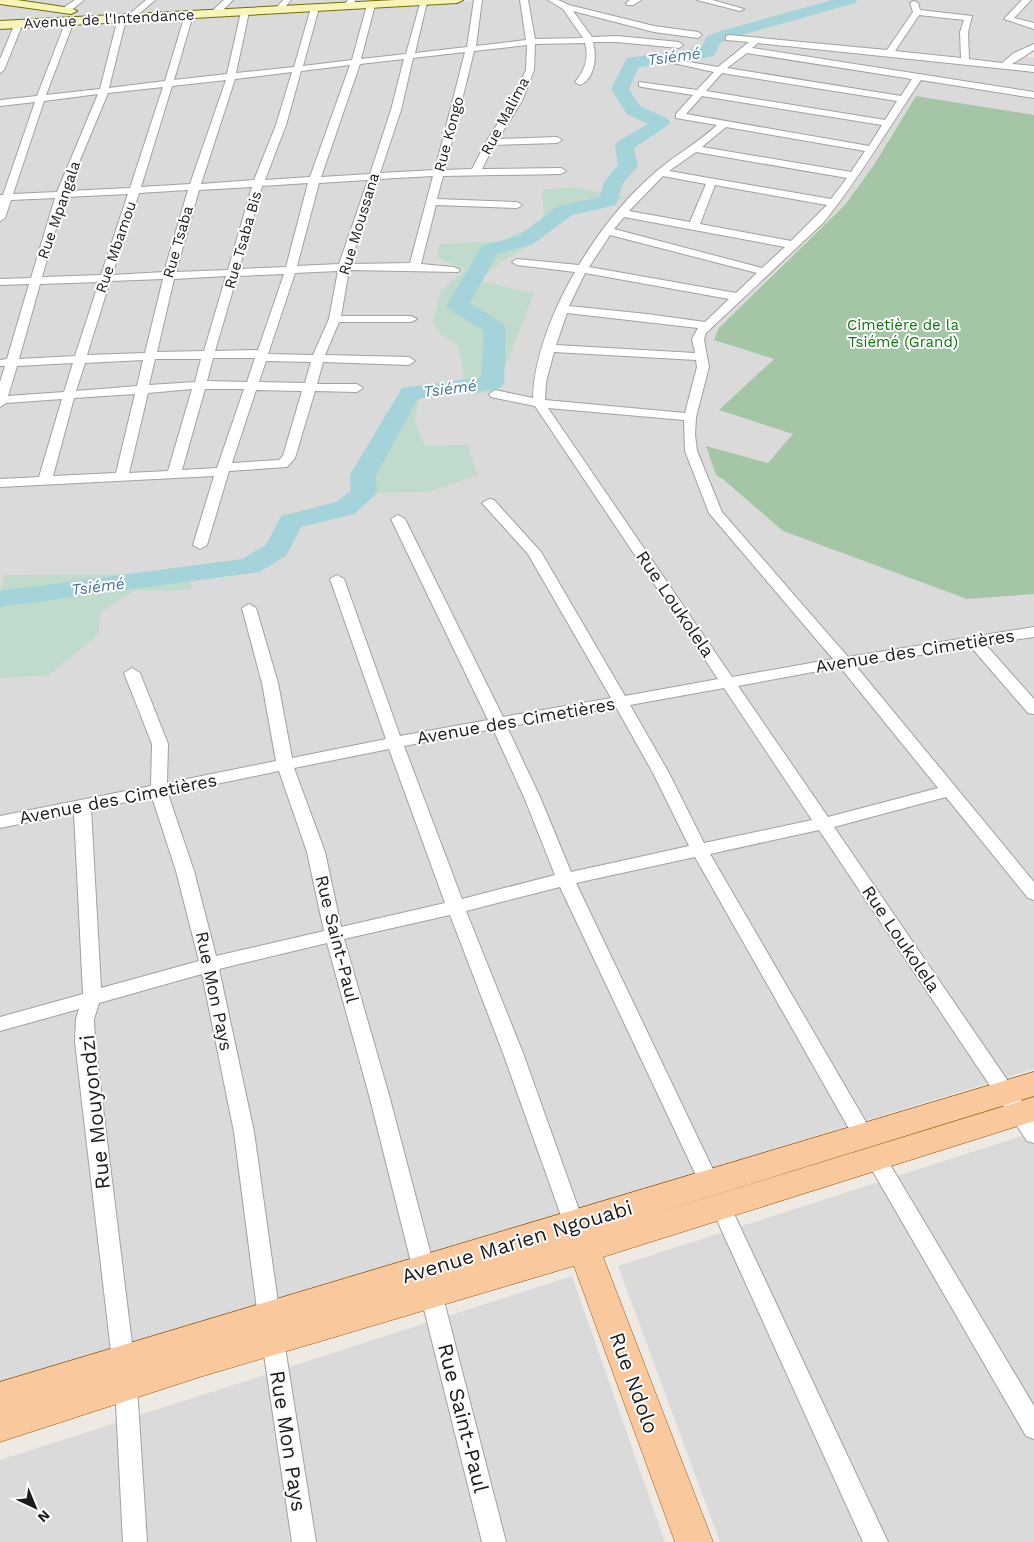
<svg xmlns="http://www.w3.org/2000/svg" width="1034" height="1542" font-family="'Work Sans',sans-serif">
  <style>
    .residential { fill: #dbdada }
    .wetland { fill: #c0dbcc }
    .cemetery { fill: #a4c6a6 }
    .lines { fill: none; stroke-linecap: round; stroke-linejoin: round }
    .river { fill: #a4d3da; fill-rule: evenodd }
    .street-casing { stroke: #a1a1a1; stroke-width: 2 }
    .secondary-casing { stroke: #6e7008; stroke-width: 2 }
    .primary-casing { stroke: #915504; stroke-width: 1 }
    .street { fill: #fff; fill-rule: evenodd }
    .secondary { fill: #f7f4b7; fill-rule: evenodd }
    .primary { fill: #f9c89c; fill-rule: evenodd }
    .labels { text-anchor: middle; stroke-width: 4; stroke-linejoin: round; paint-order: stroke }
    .far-street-label { font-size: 15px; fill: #1d1d1d; stroke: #fff }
    .far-park-label { font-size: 15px; fill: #10770e; stroke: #fff }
    .far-water-label { font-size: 16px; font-style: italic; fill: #46789a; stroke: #fff }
    .street-label { font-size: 18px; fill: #1d1d1d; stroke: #fff }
    .near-street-label { font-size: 21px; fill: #1d1d1d; stroke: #fff }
  </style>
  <rect width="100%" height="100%" fill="#eee9e3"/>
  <path class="residential" d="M0,0h415l-415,21z
    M482,0h552v52l-9,4 9,2v1011l-1034,316v-1358z
    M1034,1132v410h-314l-102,-276z
    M572,1276l93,266h-665v-82z"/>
  <path class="wetland" d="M572,187l55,10 -23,10 -27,4 -41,31 -34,19 -23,19 55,14 -38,96 -20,4 -11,-12 -7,-37 -17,-10 -8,-14 8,-31 25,-20 -28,-12 1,-14 61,-3 41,-18 3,-12 -2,-21z
    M420,397l-6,23 11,26 43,-1 10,30 -50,17 -64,1 33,-92z
    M190,574l2,16 -58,1 -33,21 -3,22 -49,41 -49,3v-89l5,-14z"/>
  <path class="cemetery" d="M916,96l118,19v479l-67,5 -184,-68 -59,-51 -8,-5 -10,-29 62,17 25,-29 -74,-24 55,-51 -60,-19 5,-12 126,-123 29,-40z"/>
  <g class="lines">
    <path class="river" d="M832,0h25l-2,3 -120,34 -15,6 -6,13 -33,7 -42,4 -10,22 11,17 28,13 3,4 -37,25 4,18 -15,17 -7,22 -44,10 -39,29 -36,10 -27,49 33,21 3,5 -2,54 -4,5 -8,2 -74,9 -42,76 1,18 -23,21 -53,13 -15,29 -27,16 -259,35v-16l242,-32 24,-14 15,-29 55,-14 15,-11 -1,-16 52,-87 79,-11 3,-46 -34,-21 -3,-5 35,-59 37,-10 39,-30 42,-9 4,-15 14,-17 -3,-19 2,-4 31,-18 -21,-10 -16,-25 16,-31 74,-10 6,-12 17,-6z"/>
    <defs>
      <path id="street" d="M75,0h9l-15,12h-6v-4z
        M146,0h9l-23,20 -6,-1 -17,69 56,-7 20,-66 4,-2 4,2 -19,65 53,-6 14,-62 4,-2 4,2 -13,61 58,-6 17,-59 4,-2 4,2 -16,58 49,-6 15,-55 4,-2 4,2 -14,54 45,-5 15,-54 6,2 -12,51 52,-6 7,-47h8l-6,46 50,-6 -6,-40h8l7,39 48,-1 -20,-29 -15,-9h10l11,5 85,21 44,6 4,3 -4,3 -44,-6 -81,-21 19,26 25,-1 62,6 4,3 -4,3 -62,-6h-24c4,14 2,37 -13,43l-5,-3c10,-11 14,-25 10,-39l-50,1 -1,26 -12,31 -24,38 59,-2 5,3 -5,3 -63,2 -12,24 79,-1 5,3 -5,3 -118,2 -6,23 80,3 5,3 -5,3 -81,-3 -15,59 33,3 6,3 -2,2 -109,-2 -8,46h70l6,3 -6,3h-72l-14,33 84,2 6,4 -6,4 -86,-3 -6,22h40l6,4 -6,4 -42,-1 -20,67 -8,9 -58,4 -22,74 -7,4 -7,-4 21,-69 -214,11v-8l39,-2 23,-78 -56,4 -6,4v-25l5,-16h-5v-6l7,-1 22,-75 -29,1v-6l31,-1 24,-80 -44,2 -6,18 -5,3v-26h3l32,-93 -35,4v-6l37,-4 29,-75 4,-3 4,3 -28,74 54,-6 18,-71 4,-3 4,2zM527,45l-1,25 -14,31 -26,41 -14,27 -27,1 29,-119zM465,52l-30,118 -55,3 21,-63 12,-52zM404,59l-13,51 -21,64 -49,3 39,-113zM350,65l-40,112 -45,3 21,-55 15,-54zM292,72l-16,53 -22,55 -53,4 34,-105zM226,80l-36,104 -49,3 31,-101zM163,87l-33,101 -63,3 41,-98zM98,94l-41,98 -44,2 31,-93zM433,176l-23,87 -60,1 28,-85zM368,180l-29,84 -42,2 22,-83zM308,183l-22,84 -47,2 23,-83zM252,187l-24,83 -52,2 23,-82zM188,190l-24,82 -52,3 27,-82zM128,194l-27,81 -59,2 23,-80zM338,271l-9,48 -16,36 -45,-1 27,-81zM284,274l-26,76 -43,1 22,-75zM226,276l-22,75 -47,1 17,-73zM163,279l-18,74 -58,2 23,-74zM99,282l-24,74 -56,3 21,-75zM213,358h42l-8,24 -40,-1zM155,359h46l-6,23 -46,3zM143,360l-6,26 -61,5 9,-28zM266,361l45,1 -6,21 -46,-1zM73,363l-9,29 -56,4 9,-30zM192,389l-24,82 -39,2 19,-80zM205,389h39l-27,79 -35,2zM256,390l46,1 -19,65 -4,4 -47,3zM135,394l-19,79 -63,3 21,-78z
        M224,0h9l-15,15h-6v-4z
        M283,0h8l-10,12h-6l-1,-2z
        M348,0h8l-6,8h-6l-1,-2z
        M630,0h11l-8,5h-6l-1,-2z
        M697,0h15l32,9 -4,2z
        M1022,0h9l-17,18 20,5v6l-30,-10z
        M914,1l4,2 2,7 52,6 -4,16 1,27 33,4 12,-10 20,-9v6l-22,14 22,2v6l-276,-29 -6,5 282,44v6l-113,-18c-33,49 -62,98 -97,142l-118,111 -2,6 5,28 -13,50 -1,18 2,16 25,61 126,145 186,-30v10l-49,7 49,55v15l-6,-1 -57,-66 -116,18 179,217v18l-6,-2 -82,-101 -112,30 200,292v24l-7,-2 -208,-311 -109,24 160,275 3,6 -3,6 -7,2 -7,-2 -161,-284 -119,26 143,299 -3,6 -7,3 -7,-3 -142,-301 -94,24 57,142 61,171 -3,6 -7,3 -7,-3 -3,-6 -61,-171 -53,-138 -106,24 45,156 46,175 -3,7 -8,2 -8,-2 -3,-7 -44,-175 -42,-152 -108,26 35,163 26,185 -3,7 -8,3 -8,-3 -3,-7 -24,-185 -32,-158 -103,29 -5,16 1,23 39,318 -3,7 -8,3 -8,-3 -3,-7 -37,-318 1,-23 3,-10 -79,22v-14l83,-23 -9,-181 -74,15v-12l151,-30 1,-42 -28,-71 8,-5 8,5 28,71 -1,39 109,-22 -14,-78 -20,-75 7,-4 7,4 22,75 14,75 94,-19 -56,-160 7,-4 7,4 56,157 88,-16 -97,-201 7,-4 7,4 98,198 108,-19 -83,-144 -46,-51 7,-4 5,1 47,52 84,144 93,-17 -183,-273 -44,-9 -2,-3 6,-4 38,8c1,-42 21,-90 42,-126l-58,-7 -5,-3 5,-3 62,6c21,-35 48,-69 79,-95 19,-16 41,-28 59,-45l-41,-7v-4l17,-19 -51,-8 -3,-1v-4l58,8 17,-18 -41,-9 4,-3 41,7 31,-25 -23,-2v-4l3,-1 158,15 26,-38 -3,-9zM919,15l45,5 -4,12 1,26 -66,-7zM747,53l165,26 -11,17 -174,-28zM722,73l175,28 -12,19 -179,-29zM702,96l180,29 -13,21 -183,-32zM726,127l139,24 -14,21 -149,-25zM696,152l151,26 -16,21 -162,-28zM663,176l43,8 -16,38 -61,-11zM715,185l112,20 -36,36 -91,-17zM624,217l161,30 -23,21 -148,-39zM610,235l147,38 -21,20 -147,-26zM585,273l144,26 -24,23 -58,-8 -78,-8zM567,313l131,15 -6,11 3,14 -139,-8zM554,352l142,8 1,7 -12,46 -140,-13 1,-18zM548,408l136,12 1,31 24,62 124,146 -101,18zM840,667l98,121 -110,29 -90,-131zM724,688l88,132 -108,23 -35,-70 -39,-68zM616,707l37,66 36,73 -118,26 -31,-75 -33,-70zM493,729l31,68 31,78 -93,24 -58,-153zM389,749l56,154 -104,24 -16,-75 -31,-84zM279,771l28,81 17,79 -108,25 -22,-85 -26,-77zM152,797l24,74 23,90 -98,27 -10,-179z
        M16,21l7,2 -19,47 -4,3v-14z
        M875,1149l7,2 152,255v33l-8,-3 -158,-273 -3,-6 3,-6z
        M721,1198l7,3 160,341h-25l-152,-335 3,-6z
        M431,1283l8,3 3,7 64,249h-24l-62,-249 3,-7z
        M273,1331l8,3 3,7 32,201h-24l-30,-201 3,-7z
        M126,1375l8,4 3,7 10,156h-24l-8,-156 3,-7z"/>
      <path id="secondary" d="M0,0h17l54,8 6,3 -6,3 -71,-10z
        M395,0h68l-6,3 -457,26v-8z"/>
      <path id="primary" d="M1034,1072v24l-397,123 397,-122v24l-431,136 110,285h-38l-101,-276 -374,111 -200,65v-60z"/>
    </defs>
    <use href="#street" class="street-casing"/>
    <use href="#secondary" class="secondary-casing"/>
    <use href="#primary" class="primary-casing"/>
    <use href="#street" class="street"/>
    <use href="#secondary" class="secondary"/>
    <use href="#primary" class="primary"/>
  </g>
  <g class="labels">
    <g class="far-street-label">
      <text transform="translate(109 19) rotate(-3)" y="5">Avenue de l'Intendance</text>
      <text transform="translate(505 116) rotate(-62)" y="5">Rue Malima</text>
      <text transform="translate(449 134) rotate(-75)" y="5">Rue Kongo</text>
      <text transform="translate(59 210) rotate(-71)" y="5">Rue Mpangala</text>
      <text transform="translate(359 224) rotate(-73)" y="5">Rue Moussana</text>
      <text transform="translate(243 240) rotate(-74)" y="5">Rue Tsaba Bis</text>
      <text transform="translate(178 242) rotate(-74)" y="5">Rue Tsaba</text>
      <text transform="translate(116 247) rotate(-71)" y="5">Rue Mbamou</text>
    </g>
    <g class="far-park-label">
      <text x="903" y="330">Cimetière de la<tspan x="903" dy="17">Tsiémé (Grand)</tspan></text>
    </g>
    <g class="far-water-label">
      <text transform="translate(674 56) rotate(-8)" y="6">Tsiémé</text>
      <text transform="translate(450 388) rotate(-7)" y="6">Tsiémé</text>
      <text transform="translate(98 586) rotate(-7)" y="6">Tsiémé</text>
    </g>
    <g class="street-label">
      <text transform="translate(675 604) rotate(56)" y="6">Rue Loukolela</text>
      <text transform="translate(915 651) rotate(-9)" y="6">Avenue des Cimetières</text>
      <text transform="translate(516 721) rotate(-10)" y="6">Avenue des Cimetières</text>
      <text transform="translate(118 799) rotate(-11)" y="6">Avenue des Cimetières</text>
      <text transform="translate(337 939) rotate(76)" y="6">Rue Saint-Paul</text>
      <text transform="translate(901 939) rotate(56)" y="6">Rue Loukolela</text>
      <text transform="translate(214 991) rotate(78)" y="6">Rue Mon Pays</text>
    </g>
    <g class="near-street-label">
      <text transform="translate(95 1112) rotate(-96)" y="7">Rue Mouyondzi</text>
      <text transform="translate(517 1242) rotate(-17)" y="7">Avenue Marien Ngouabi</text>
      <text transform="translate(634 1383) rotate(70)" y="7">Rue Ndolo</text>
      <text transform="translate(463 1418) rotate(76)" y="7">Rue Saint-Paul</text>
      <text transform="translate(288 1441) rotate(81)" y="7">Rue Mon Pays</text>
    </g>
  </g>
  <g transform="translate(35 1507) rotate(136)" stroke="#ffffff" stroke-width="4" paint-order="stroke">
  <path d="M0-4L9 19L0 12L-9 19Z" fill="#1d1d1d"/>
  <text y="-8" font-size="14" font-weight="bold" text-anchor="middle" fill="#1d1d1d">N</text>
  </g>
</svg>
